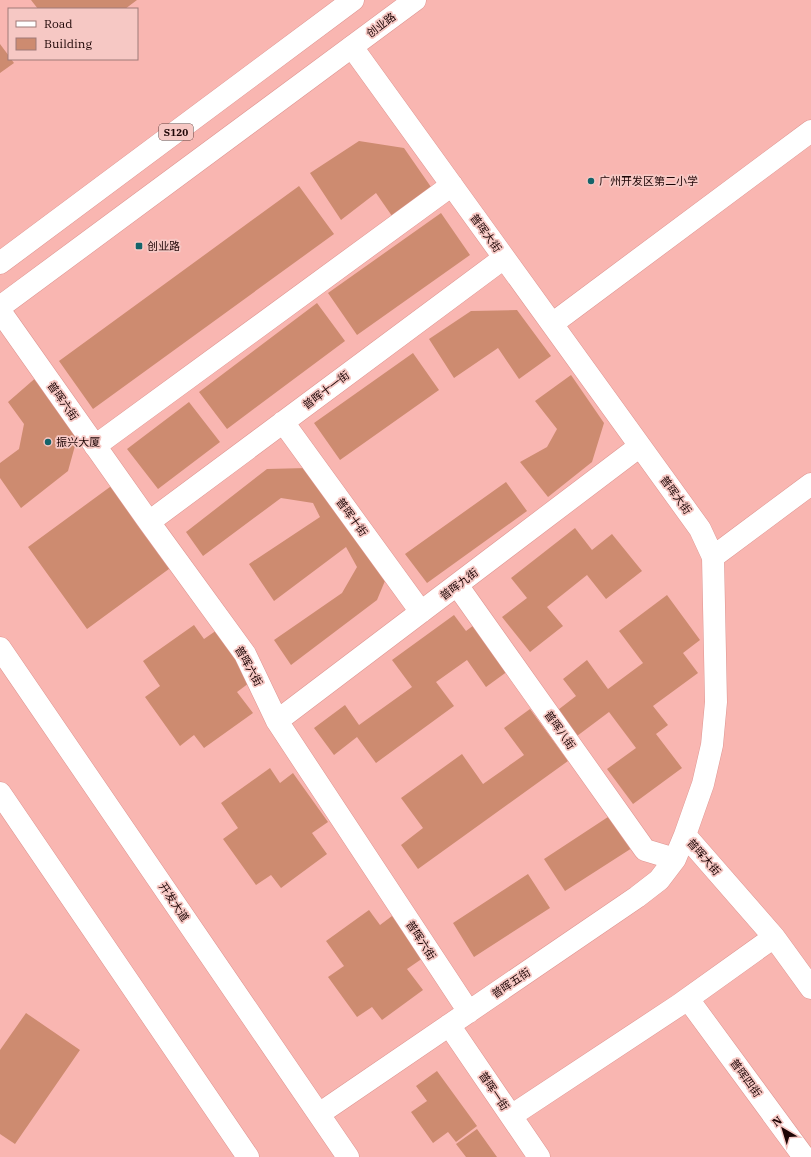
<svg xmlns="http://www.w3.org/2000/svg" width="811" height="1157" font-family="'IBM Plex Serif','Noto Sans SC',serif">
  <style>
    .built { fill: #f9b6b1; fill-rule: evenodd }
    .building { fill: #cd8b70 }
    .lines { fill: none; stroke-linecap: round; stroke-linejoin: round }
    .minor-casing { stroke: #de9591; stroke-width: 23 }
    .major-casing { stroke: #de9591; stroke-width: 23 }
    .minor { stroke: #fff; stroke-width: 22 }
    .major { stroke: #fff; stroke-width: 22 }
    .poi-dot { fill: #15646a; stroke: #f6c8c4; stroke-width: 1.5 }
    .labels { text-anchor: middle; stroke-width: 3.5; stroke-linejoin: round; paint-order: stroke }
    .shield { fill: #f6c8c4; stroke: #5e403e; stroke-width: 1 }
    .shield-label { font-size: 10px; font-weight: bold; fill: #1d0505 }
    .street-label { font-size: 11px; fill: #1d0505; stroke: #f6c8c4 }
    .poi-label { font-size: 11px; fill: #1d0505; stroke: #f6c8c4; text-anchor: start }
  </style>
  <rect width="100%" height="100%" fill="#f6c8c4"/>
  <path class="built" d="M0,0h811v1157h-811zM9,9h128v50h-128z"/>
  <path class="building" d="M31,0h106l-12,9h-87z
    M0,44l9,12v3h2l3,4 -14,10z
    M359,141l45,7 27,39 -39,29 -16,-23 -35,27 -31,-47z
    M299,186l35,48 -241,175 -34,-48z
    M441,213l29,42 -113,80 -29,-42z
    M317,303l28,38 -118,88 -28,-37z
    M517,310l34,46 -32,23 -21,-31 -44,30 -25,-39 42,-28z
    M413,353l26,37 -99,70 -26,-37z
    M39,375l39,60 -10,36 -47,37 -21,-30v-15l19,-14 5,-25 -16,-22z
    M571,375l33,48 -12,39 -44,35 -28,-35 27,-15 10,-18 -22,-28z
    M189,402l31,40 -62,47 -31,-40z
    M307,468l80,108 -10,24 -86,65 -17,-25 68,-47 15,-26 -11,-20 -72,54 -25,-37 71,-47 -7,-14 -32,-5 -78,58 -17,-24 81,-63z
    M506,482l21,29 -100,72 -22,-29z
    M114,484l59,82 -86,63 -59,-82z
    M575,528l17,22 20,-16 30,37 -36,28 -19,-24 -40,32 16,19 -33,26 -28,-35 25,-19 -16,-20z
    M667,595l33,45 -17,13 15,20 -45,33 15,19 -12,9 26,34 -49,36 -26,-35 29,-21 -27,-36 -36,27 -19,-26 22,-17 -13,-17 24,-19 21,29 35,-26 -24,-32z
    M454,615l12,16 12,-9 34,46 -26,19 -19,-27 -31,22 18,24 -78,57 -19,-26 -23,18 -20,-27 31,-23 14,20 53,-38 -20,-27z
    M194,625l10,14 13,-9 36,50 -16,12 16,21 -49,35 -10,-13 -14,11 -35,-49 15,-11 -17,-25z
    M530,709l38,52 -150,108 -17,-24 22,-17 -22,-30 61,-44 21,30 41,-29 -20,-27z
    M270,768l10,15 13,-10 35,49 -16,11 15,21 -46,34 -10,-13 -15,10 -33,-46 15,-11 -17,-25z
    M611,815l21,33 -67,43 -21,-32z
    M528,874l22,34 -76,49 -21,-34z
    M369,910l11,15 12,-9 31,42 -16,11 16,21 -41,30 -10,-13 -15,10 -29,-40 16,-11 -18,-25z
    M26,1013l54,37 -65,94 -15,-10v-84z
    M437,1071l40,55 -21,16 -8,-10 -15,11 -22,-31 16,-11 -11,-15z
    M477,1129l20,28h-31l-10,-13z"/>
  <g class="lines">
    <defs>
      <path id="minor" d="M352,47l348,482 13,28 3,145 -4,43 -9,39 -18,51 89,102 37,51
        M0,311l149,211 96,132 32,67 192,291
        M552,324l259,-193
        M283,422l138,190
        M95,446l357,-261
        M149,522l355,-264
        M713,557l98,-73
        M457,585l188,265 30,9
        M0,648l348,509
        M277,721l363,-275
        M0,793l248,364
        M688,999l116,158
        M449,1025l90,132
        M319,1114l318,-217 22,-17 16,-21 10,-24
        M511,1116l168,-111 95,-68"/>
      <path id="major" d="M0,263l353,-263
        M0,307l415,-307"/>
    </defs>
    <use href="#minor" class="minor-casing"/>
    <use href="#major" class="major-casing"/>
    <use href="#minor" class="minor"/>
    <use href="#major" class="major"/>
  </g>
  <g class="poi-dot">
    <circle cx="591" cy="181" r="4"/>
    <rect x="135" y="242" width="8" height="8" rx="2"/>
    <circle cx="48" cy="442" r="4"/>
  </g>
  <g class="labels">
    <rect class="shield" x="159" y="124" width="34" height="16" rx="3"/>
    <g class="shield-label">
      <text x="176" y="136">S120</text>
    </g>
    <g class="street-label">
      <text transform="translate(381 25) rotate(-37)" y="4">创业路</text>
      <text transform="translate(486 233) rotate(54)" y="4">普晖大街</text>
      <text transform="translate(326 390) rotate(-37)" y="4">普晖十一街</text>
      <text transform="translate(63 401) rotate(55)" y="4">普晖六街</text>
      <text transform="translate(676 495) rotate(54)" y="4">普晖大街</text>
      <text transform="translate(352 517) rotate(54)" y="4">普晖十街</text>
      <text transform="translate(459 584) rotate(-37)" y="4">普晖九街</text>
      <text transform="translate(249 666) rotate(61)" y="4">普晖六街</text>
      <text transform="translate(560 730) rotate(55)" y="4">普晖八街</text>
      <text transform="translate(704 857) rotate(49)" y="4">普晖大街</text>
      <text transform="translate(174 902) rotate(56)" y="4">开发大道</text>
      <text transform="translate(421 940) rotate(57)" y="4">普晖六街</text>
      <text transform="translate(511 983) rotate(-34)" y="4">普晖五街</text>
      <text transform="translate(746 1078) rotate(54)" y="4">普晖四街</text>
      <text transform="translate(494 1091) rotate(56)" y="4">普晖一街</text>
    </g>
    <g class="poi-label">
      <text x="599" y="185">广州开发区第二小学</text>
      <text x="147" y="250">创业路</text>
      <text x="56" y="446">振兴大厦</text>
    </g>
  </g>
  <rect x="8" y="8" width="130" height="52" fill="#f6c8c4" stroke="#9f7a78"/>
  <rect x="16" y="21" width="20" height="6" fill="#ffffff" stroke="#9f7a78"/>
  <text x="44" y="28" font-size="12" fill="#1d0505">Road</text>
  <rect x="16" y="38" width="20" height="12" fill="#cd8b70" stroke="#9f7a78"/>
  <text x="44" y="48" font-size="12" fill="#1d0505">Building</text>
  <g transform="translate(783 1129) rotate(322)" stroke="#f6c8c4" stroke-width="3" paint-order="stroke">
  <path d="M0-3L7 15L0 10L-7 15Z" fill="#1d0505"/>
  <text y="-6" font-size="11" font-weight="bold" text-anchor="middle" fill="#1d0505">N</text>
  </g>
</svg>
